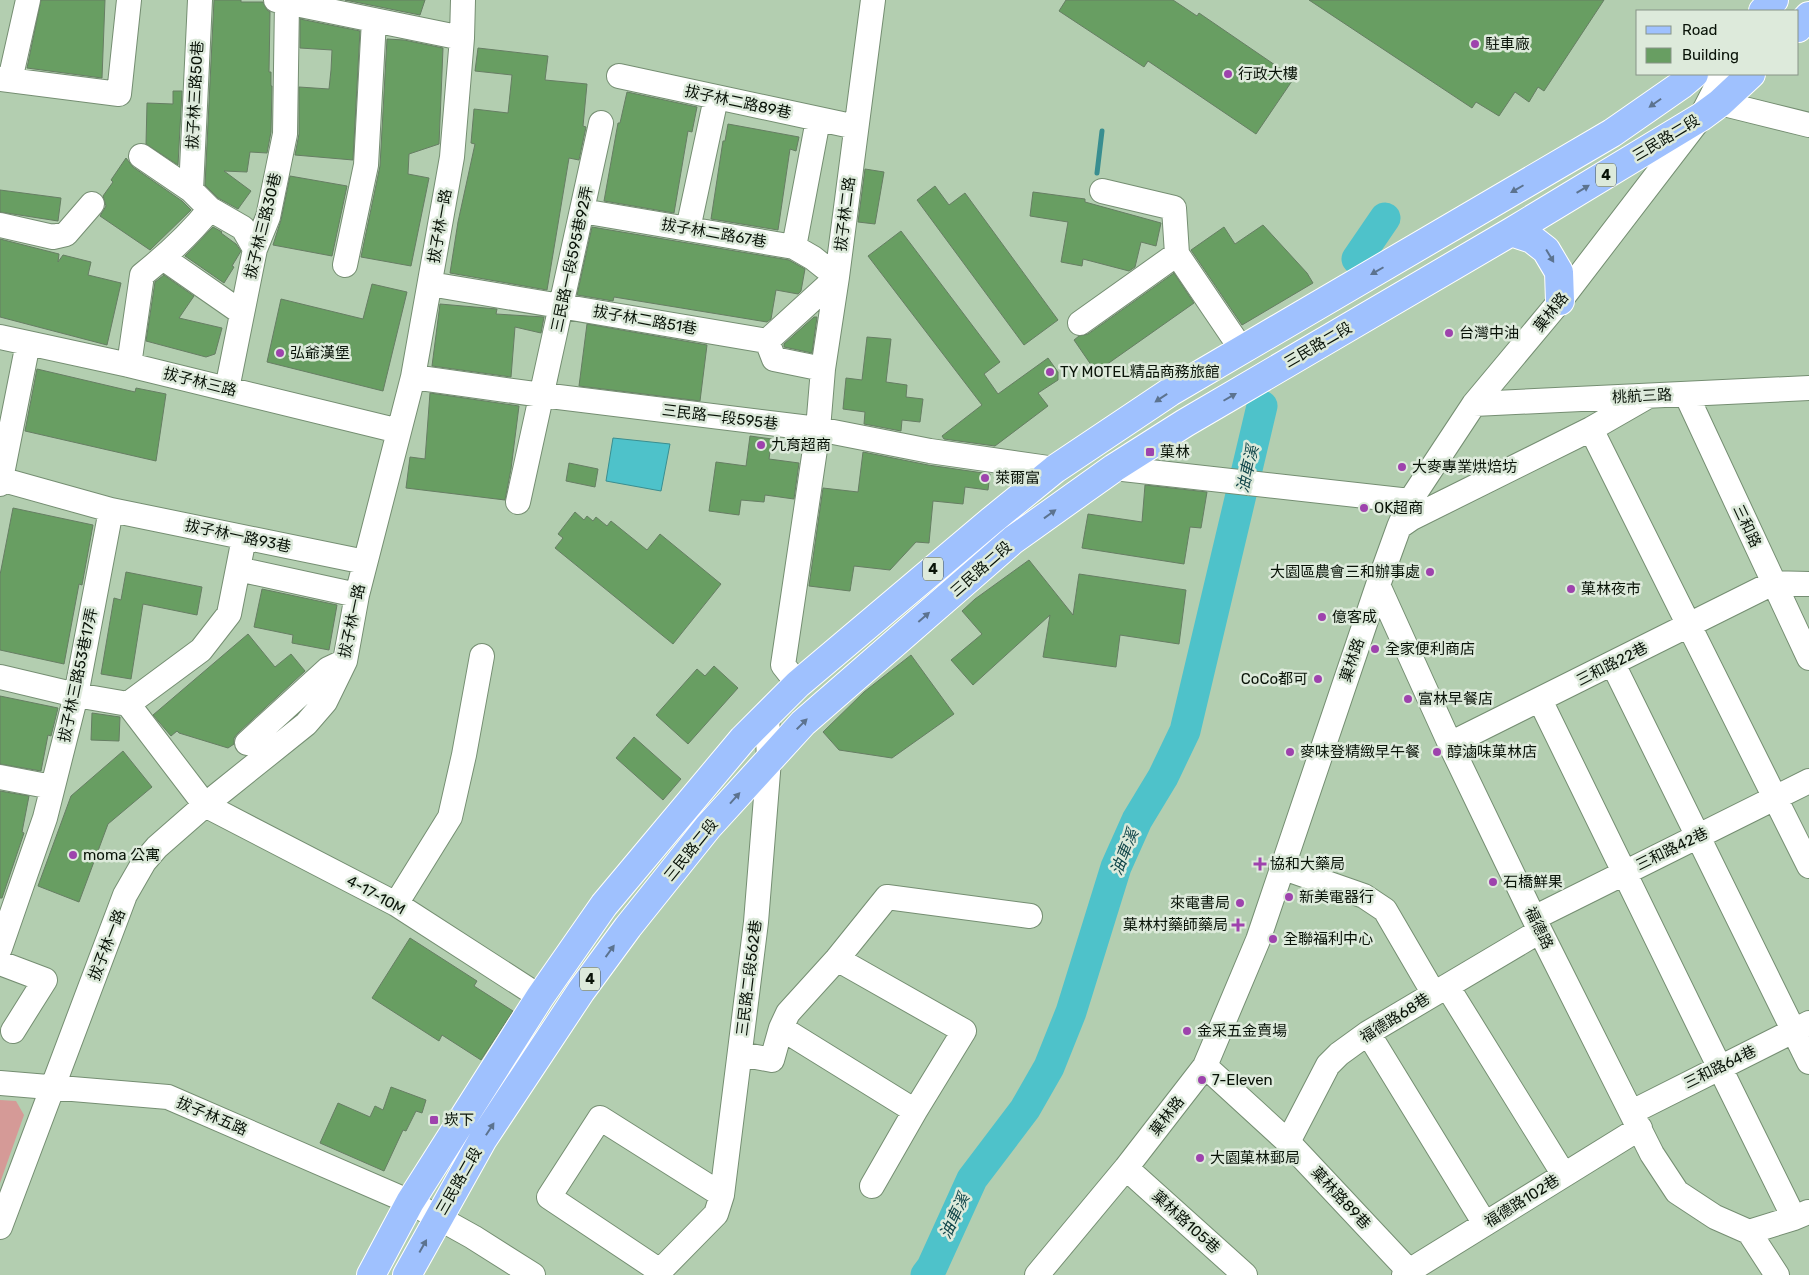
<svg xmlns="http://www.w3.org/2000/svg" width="1809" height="1275" font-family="Rubik,'Noto Sans TC',sans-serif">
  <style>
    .green { fill: #d59a97 }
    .water { fill: #4ec2ca; stroke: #398e90 }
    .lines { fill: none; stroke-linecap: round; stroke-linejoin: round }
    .stream { stroke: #398e90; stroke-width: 5 }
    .river { stroke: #4ec2ca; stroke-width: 31 }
    .building { fill: #689e62; stroke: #667e63 }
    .minor-casing { stroke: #758e72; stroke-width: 26 }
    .major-casing { stroke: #fff; stroke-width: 30 }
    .minor { stroke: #fff; stroke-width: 24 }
    .major { stroke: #9fc1fe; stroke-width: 28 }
    .oneway { fill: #5c738f }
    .poi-dot { fill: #9e43ad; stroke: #ddeadb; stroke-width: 2 }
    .labels { text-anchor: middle; stroke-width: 5; stroke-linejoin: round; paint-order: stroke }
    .shield { fill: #ddeadb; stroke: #495447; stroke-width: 1 }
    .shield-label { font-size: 14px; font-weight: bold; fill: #091308 }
    .poi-label { font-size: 15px; fill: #091308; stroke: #ddeadb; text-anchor: start }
    .street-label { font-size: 15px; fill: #091308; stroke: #ddeadb }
    .water-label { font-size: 16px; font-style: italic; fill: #13474b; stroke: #ddeadb }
  </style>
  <rect width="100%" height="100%" fill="#b3ceb0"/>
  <path class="green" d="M0,1100l16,1 8,14 -24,68z"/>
  <path class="water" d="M613,438l57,6 -9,47 -55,-10z"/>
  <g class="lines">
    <path class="stream" d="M1097,173l5,-42"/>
    <path class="river" d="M1357,259l28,-41
      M926,1275l6,-8 40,-88 53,-70 24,-42 22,-55 45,-145 21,-47 26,-43 22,-46 77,-325"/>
  </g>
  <path class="building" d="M41,0h64l-3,78 -75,-10z
    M214,0h27v2h22l4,8 3,2 -1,60h2v14h1l-1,46 -4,21 -17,-1 -3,20 -23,-1 27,20 -13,18 -20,-11 -13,-13z
    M345,0h80l-5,15z
    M1066,0h107l24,16 2,-3 95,65 -38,56 -108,-73 -4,6 -85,-56z
    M1309,0h295l-60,91 -6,-4 -9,15 -14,-10 -16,24 -23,-14 -4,6z
    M300,19l60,12 -7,129 -58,-5 4,-21v-47l30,2 2,-19 1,-20 -32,-2z
    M387,39l17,1 39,8 -4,96 -30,10 -1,20 21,4 -18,88 -50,-9 19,-91z
    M478,48l70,8 -3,24 42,4 -4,42 3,1 -7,33 -10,-2 -22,132 -97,-17 8,-51 17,-78 -4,-1 3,-34 34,4 4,-38 -37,-4z
    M173,91h9l-4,74 -32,-21 1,-41 26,1z
    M627,92l70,15 -5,25 -4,-1 -14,82 -70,-12 14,-78h2z
    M728,124l71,13 -3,14 -6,-2 -12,81 -67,-11 12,-78h2z
    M126,158l7,9 49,34 9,9 -41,40 -50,-34 6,-10 -3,-10 10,-14 -2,-2z
    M865,169l19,3 -9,52 -17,-2z
    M290,176l57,10 -15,70 -59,-11 8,-25z
    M935,186l14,19 16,-12 93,127 -34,25 -107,-145z
    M0,190l61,8 -3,23 -58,-9z
    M1033,192l52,7v3l76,21 -5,23 -15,-4 -6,25 -6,4 -46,-12 -1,7 -21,-4 7,-40 -38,-6z
    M1263,225l44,48 6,10 -71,42 -51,-75 33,-23 11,17z
    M213,227l9,5 -1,1 15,11 5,7 -9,15 2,1 -10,16 -39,-27z
    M592,227l197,33 16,9 -4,22 -3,3 -22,-4 -5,29 -4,3 -153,-25 -1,4 -36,-6z
    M901,231l99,131 -16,12 14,20 50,-36 10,14v8l-20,13 10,13 -53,40 -51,-7 -2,-3 40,-31 -114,-149z
    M0,239l59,15 -1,8 5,-7 28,7 -3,13 33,8 -14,62 -107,-28z
    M1174,273l20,30 -98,69 -22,-32 5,-4 9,-2z
    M164,275l30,21 -15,22 43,10 -7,26 -9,3 -60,-16 9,-59z
    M372,284l35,8 -24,99 -116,-29 14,-63 82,20z
    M440,304l57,5 -1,5 48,3 -3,16 -26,-6 -4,50 -79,-11z
    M814,317h3l-5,36 -28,-6v-3z
    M587,324l120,21 -7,56 -121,-15z
    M867,337l24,2 -5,43 21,3 -1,12 17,2 -3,23 -18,-2 -1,11 -37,-7 1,-12 -22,-3 3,-31 16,2z
    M37,369l98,23 1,-4 30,6 -10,67 -131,-30z
    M430,393l89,13 -8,63 -6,31 -99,-12 4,-31 15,2z
    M750,436l22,3 -3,20 30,4 -5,36 -29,-4 -1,7 -23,-2 -2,15 -30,-4 7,-49 30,4z
    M863,452l65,13 62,9 -2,16 -23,-3 -2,17 -30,-3 -4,42 -13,-1 -26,28 -36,-4 -4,25 -41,-5 14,-98 35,4z
    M569,463l29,6 -3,18 -29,-6z
    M1145,485l62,7 -6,36 -11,-1 -6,37 -102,-16 6,-34 54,8z
    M13,508l80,17 -11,60 -3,-1 -15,80 -64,-14v-75z
    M575,512l9,8 3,-4 6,5 3,-4 11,9 4,-5 36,29 13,-16 61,50 -48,60 -118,-96 8,-10 -5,-4z
    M1029,560l44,55 6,-41 107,16 -7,54 -59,-9 -4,32 -73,-10 7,-42 -77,70 -22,-25 31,-26 -20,-23 13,-12z
    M126,572l76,15 -5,28 -54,-11 -12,75 -30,-5 13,-76 7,2z
    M262,589l75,16 -8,45 -37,-7 1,-8 -39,-8z
    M248,634l27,33 16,-13 14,17 -67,62 -4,5v6l-6,4 -49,-15 -2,-2 -6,5 -18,-21z
    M911,655l43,59 -62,44 -53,-8 -16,-18 41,-40z
    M714,666l24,22 -50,56 -32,-29 41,-46 8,7z
    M0,696l58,12 -7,28 -3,-1 -7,36 -41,-7z
    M92,713l28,4 -1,24 -28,-1z
    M634,737l47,42 -18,21 -47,-42z
    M123,751l29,36 -44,37 -29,78 -41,-16 33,-90z
    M0,791l29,5 -7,36 2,1 -22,65h-2z
    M410,938l67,43 -3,5 39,25 -32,49 -39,-25 -3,6 -67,-43z
    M391,1087l35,13 -4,13 -6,-2 -10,20 -3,-1 -19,41 -64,-28 18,-40 32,14 5,-11 8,4z"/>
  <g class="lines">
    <defs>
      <path id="minor" d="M276,0l186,38
        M619,76l237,51
        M0,79l119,15 10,-94
        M10,80l18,-80
        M1720,103l89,22
        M141,156l50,34 19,19 33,19 12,21
        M191,190l9,-190
        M1102,191l72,17 3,46
        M0,225l53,12 13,-3 26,-30
        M688,229l28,-131
        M794,247l24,-127
        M1177,254l65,96
        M163,258l79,55
        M345,265l21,-100 8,-145
        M430,284l337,57 70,-64 -24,-19 -19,-11 -212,-36
        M1080,323l97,-69
        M0,337l129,28 270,66
        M767,341l7,18 49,10
        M129,365l13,-90c25,-20 48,-41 68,-66
        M413,377l129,18 276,34 112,22 125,18
        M227,389l28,-140 13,-32 17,-83 2,-132
        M1686,394l123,264
        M1474,404l335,-16
        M1591,429l218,437
        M1114,468l296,33
        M0,479l111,31 -35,185 -31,123 -45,130
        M0,484l28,-141
        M518,502l83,-379
        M111,510l254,52
        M1399,527l13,-9 179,-89 54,-31
        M238,569l119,26
        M1378,585l72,159 90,187 112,223 25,38 38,25 34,15
        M1613,664l196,398
        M0,677l76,18 52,9 77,101 191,99 144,93
        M798,684l-15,-19 35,-236 5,-60 14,-92 36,-277
        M1540,700c85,172 168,346 254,518
        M128,704l73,-54 28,-36 15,-76
        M247,743l81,-74 17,-8
        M1450,744l323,-161 36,1
        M0,777l52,10
        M1281,867l83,29 21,14 49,84
        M396,904l54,-87 14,-62 18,-99
        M1534,918l275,-137
        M0,963l45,17 -32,51
        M1447,986l117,189
        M781,1028l134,83 49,-80 -127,-72
        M1368,1033l117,191
        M740,1054l32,6 9,-32 7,-15 49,-54 50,-62 143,19
        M1205,1066l83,76 121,129
        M0,1083l168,14 242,105 63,35 60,38
        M1632,1112l177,-89
        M1288,1142l40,-77 11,-11 29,-21 172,-102
        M1126,1168l119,107
        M872,1186l43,-75
        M0,1227l125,-332 19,-33 13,-15 48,-42 101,-81 19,-22 20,-41 12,-66 56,-218 39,-220 10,-119 1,-38
        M1749,1232l45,-14 14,-6
        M1749,1232l28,43
        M660,1271l-111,-74 51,-79 122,77
        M656,1275l60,-61 6,-19 34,-273 13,-162 -2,-46
        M1037,1275l89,-107 79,-102 53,-126 120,-355 21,-58 11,-26 64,-97 86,-103 141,-184 22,-43
        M1404,1275l5,-4 231,-143"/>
      <path id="major" d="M1763,11l11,-11
        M1798,28l11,-12
        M1511,232l21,7 14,11 13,22 1,29
        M371,1275l39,-73 130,-205 64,-92 139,-166 55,-55 193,-163 64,-52 115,-77 442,-259 69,-48 13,-11
        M407,1275l76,-136 98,-148 47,-64 80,-100 95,-104 210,-183 101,-72 71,-45 326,-191 190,-115 19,-14 31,-29"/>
    </defs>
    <use href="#minor" class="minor-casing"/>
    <use href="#major" class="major-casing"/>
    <use href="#minor" class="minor"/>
    <use href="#major" class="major"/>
  </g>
  <defs><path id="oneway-solid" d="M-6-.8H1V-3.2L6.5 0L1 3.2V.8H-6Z" transform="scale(1.25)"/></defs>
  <g class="oneway">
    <use href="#oneway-solid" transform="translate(1655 103) rotate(145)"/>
    <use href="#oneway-solid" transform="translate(1517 189) rotate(150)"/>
    <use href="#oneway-solid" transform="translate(1583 189) rotate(-31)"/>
    <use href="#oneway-solid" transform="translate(1550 256) rotate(59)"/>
    <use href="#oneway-solid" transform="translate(1377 271) rotate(150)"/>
    <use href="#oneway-solid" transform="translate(1230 397) rotate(-30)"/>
    <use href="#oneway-solid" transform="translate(1161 398) rotate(146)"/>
    <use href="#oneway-solid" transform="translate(1050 514) rotate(-36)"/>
    <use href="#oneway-solid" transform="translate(924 617) rotate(-41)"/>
    <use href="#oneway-solid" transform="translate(802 724) rotate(-45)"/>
    <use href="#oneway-solid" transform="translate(735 798) rotate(-48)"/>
    <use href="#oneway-solid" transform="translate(610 951) rotate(-54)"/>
    <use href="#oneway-solid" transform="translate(490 1129) rotate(-57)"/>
    <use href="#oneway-solid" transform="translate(423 1246) rotate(-61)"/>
  </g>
  <g class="poi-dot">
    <circle cx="1475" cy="44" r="5"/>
    <circle cx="1228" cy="74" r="5"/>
    <circle cx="1449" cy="333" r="5"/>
    <circle cx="280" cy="353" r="5"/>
    <circle cx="1050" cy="372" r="5"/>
    <circle cx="761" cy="445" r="5"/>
    <rect x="1145" y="447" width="10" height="10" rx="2.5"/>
    <circle cx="1402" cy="467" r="5"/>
    <circle cx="985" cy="478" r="5"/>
    <circle cx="1364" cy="508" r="5"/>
    <circle cx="1430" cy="572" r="5"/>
    <circle cx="1571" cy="589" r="5"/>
    <circle cx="1322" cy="617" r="5"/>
    <circle cx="1375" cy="649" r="5"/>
    <circle cx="1318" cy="679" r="5"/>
    <circle cx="1408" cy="699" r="5"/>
    <circle cx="1290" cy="752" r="5"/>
    <circle cx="1437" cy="752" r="5"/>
    <circle cx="73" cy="855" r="5"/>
    <path d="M1257.5 856.5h5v5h5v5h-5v5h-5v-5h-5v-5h5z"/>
    <circle cx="1493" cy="882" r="5"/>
    <circle cx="1289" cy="897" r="5"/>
    <circle cx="1240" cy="903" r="5"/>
    <path d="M1235.5 917.5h5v5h5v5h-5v5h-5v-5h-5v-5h5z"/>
    <circle cx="1273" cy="939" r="5"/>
    <circle cx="1187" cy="1031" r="5"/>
    <circle cx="1202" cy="1080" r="5"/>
    <rect x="429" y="1115" width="10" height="10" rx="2.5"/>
    <circle cx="1200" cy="1158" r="5"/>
  </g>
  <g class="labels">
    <g class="shield">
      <rect x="1596" y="163.5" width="20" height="23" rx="4"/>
      <rect x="923" y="557.5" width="20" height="23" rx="4"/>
      <rect x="580" y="967.5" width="20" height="23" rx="4"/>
    </g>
    <g class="shield-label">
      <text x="1606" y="180">4</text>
      <text x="933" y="574">4</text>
      <text x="590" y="984">4</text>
    </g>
    <g class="poi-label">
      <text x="1485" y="49">駐車廠</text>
      <text x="1238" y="79">行政大樓</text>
      <text x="1459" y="338">台灣中油</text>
      <text x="290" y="358">弘爺漢堡</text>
      <text x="1060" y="377">TY MOTEL精品商務旅館</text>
      <text x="771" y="450">九育超商</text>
      <text x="1160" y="457">菓林</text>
      <text x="1412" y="472">大麥專業烘焙坊</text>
      <text x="995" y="483">萊爾富</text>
      <text x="1374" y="513">OK超商</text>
      <text x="1420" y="577" text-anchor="end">大園區農會三和辦事處</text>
      <text x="1581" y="594">菓林夜市</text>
      <text x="1332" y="622">億客成</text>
      <text x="1385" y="654">全家便利商店</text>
      <text x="1308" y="684" text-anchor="end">CoCo都可</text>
      <text x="1418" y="704">富林早餐店</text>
      <text x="1300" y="757">麥味登精緻早午餐</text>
      <text x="1447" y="757">醇滷味菓林店</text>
      <text x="83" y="860">moma 公寓</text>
      <text x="1270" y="869">協和大藥局</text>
      <text x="1503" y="887">石橋鮮果</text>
      <text x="1299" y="902">新美電器行</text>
      <text x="1230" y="908" text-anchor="end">來電書局</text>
      <text x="1228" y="930" text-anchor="end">菓林村藥師藥局</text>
      <text x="1283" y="944">全聯福利中心</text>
      <text x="1197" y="1036">金采五金賣場</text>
      <text x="1212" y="1085">7-Eleven</text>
      <text x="444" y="1125">崁下</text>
      <text x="1210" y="1163">大園菓林郵局</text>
    </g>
    <g class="street-label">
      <text transform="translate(195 95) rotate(-87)" y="5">拔子林三路50巷</text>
      <text transform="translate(738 102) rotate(12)" y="5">拔子林二路89巷</text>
      <text transform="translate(1666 138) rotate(-31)" y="5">三民路二段</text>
      <text transform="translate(845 214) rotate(-83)" y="5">拔子林二路</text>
      <text transform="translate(263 226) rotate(-76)" y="5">拔子林三路30巷</text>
      <text transform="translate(440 226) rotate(-80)" y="5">拔子林一路</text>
      <text transform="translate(714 233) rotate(10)" y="5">拔子林二路67巷</text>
      <text transform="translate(572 259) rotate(-78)" y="5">三民路一段595巷92弄</text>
      <text transform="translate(1551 312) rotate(-51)" y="5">菓林路</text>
      <text transform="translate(645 320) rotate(10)" y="5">拔子林二路51巷</text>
      <text transform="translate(1318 345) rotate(-30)" y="5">三民路二段</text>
      <text transform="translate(200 382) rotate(14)" y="5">拔子林三路</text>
      <text transform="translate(1642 396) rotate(-3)" y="5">桃航三路</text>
      <text transform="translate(720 417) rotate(7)" y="5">三民路一段595巷</text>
      <text transform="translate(1747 526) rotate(65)" y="5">三和路</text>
      <text transform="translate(238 536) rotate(12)" y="5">拔子林一路93巷</text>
      <text transform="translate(981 569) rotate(-41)" y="5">三民路二段</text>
      <text transform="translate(352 621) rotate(-78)" y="5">拔子林一路</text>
      <text transform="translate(1352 660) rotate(-71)" y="5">菓林路</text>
      <text transform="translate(1612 664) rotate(-27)" y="5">三和路22巷</text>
      <text transform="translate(78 675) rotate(-78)" y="5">拔子林三路53巷17弄</text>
      <text transform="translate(1672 849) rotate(-26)" y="5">三和路42巷</text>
      <text transform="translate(691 850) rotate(-51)" y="5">三民路二段</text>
      <text transform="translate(376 895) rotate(29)" y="5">4-17-10M</text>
      <text transform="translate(1539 928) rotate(64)" y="5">福德路</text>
      <text transform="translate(107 945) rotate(-69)" y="5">拔子林一路</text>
      <text transform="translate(749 978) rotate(-83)" y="5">三民路二段562巷</text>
      <text transform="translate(1395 1018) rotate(-32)" y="5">福德路68巷</text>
      <text transform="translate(1720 1067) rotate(-26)" y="5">三和路64巷</text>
      <text transform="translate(212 1116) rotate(23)" y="5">拔子林五路</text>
      <text transform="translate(1167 1116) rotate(-52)" y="5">菓林路</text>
      <text transform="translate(459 1181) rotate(-60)" y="5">三民路二段</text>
      <text transform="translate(1341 1198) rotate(47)" y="5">菓林路89巷</text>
      <text transform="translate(1522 1201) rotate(-32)" y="5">福德路102巷</text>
      <text transform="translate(1186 1222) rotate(42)" y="5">菓林路105巷</text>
    </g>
    <g class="water-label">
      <text transform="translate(1247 469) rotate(-77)" y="6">油車溪</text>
      <text transform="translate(1124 852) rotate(-68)" y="6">油車溪</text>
      <text transform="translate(954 1216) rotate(-65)" y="6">油車溪</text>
    </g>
  </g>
  <rect x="1636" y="10" width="162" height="65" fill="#ddeadb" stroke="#889487"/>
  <rect x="1646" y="26" width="25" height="8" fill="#9fc1fe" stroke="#889487"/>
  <text x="1682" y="35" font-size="15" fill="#091308">Road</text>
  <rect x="1646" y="48" width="25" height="15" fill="#689e62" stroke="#889487"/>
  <text x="1682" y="60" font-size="15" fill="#091308">Building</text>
</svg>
